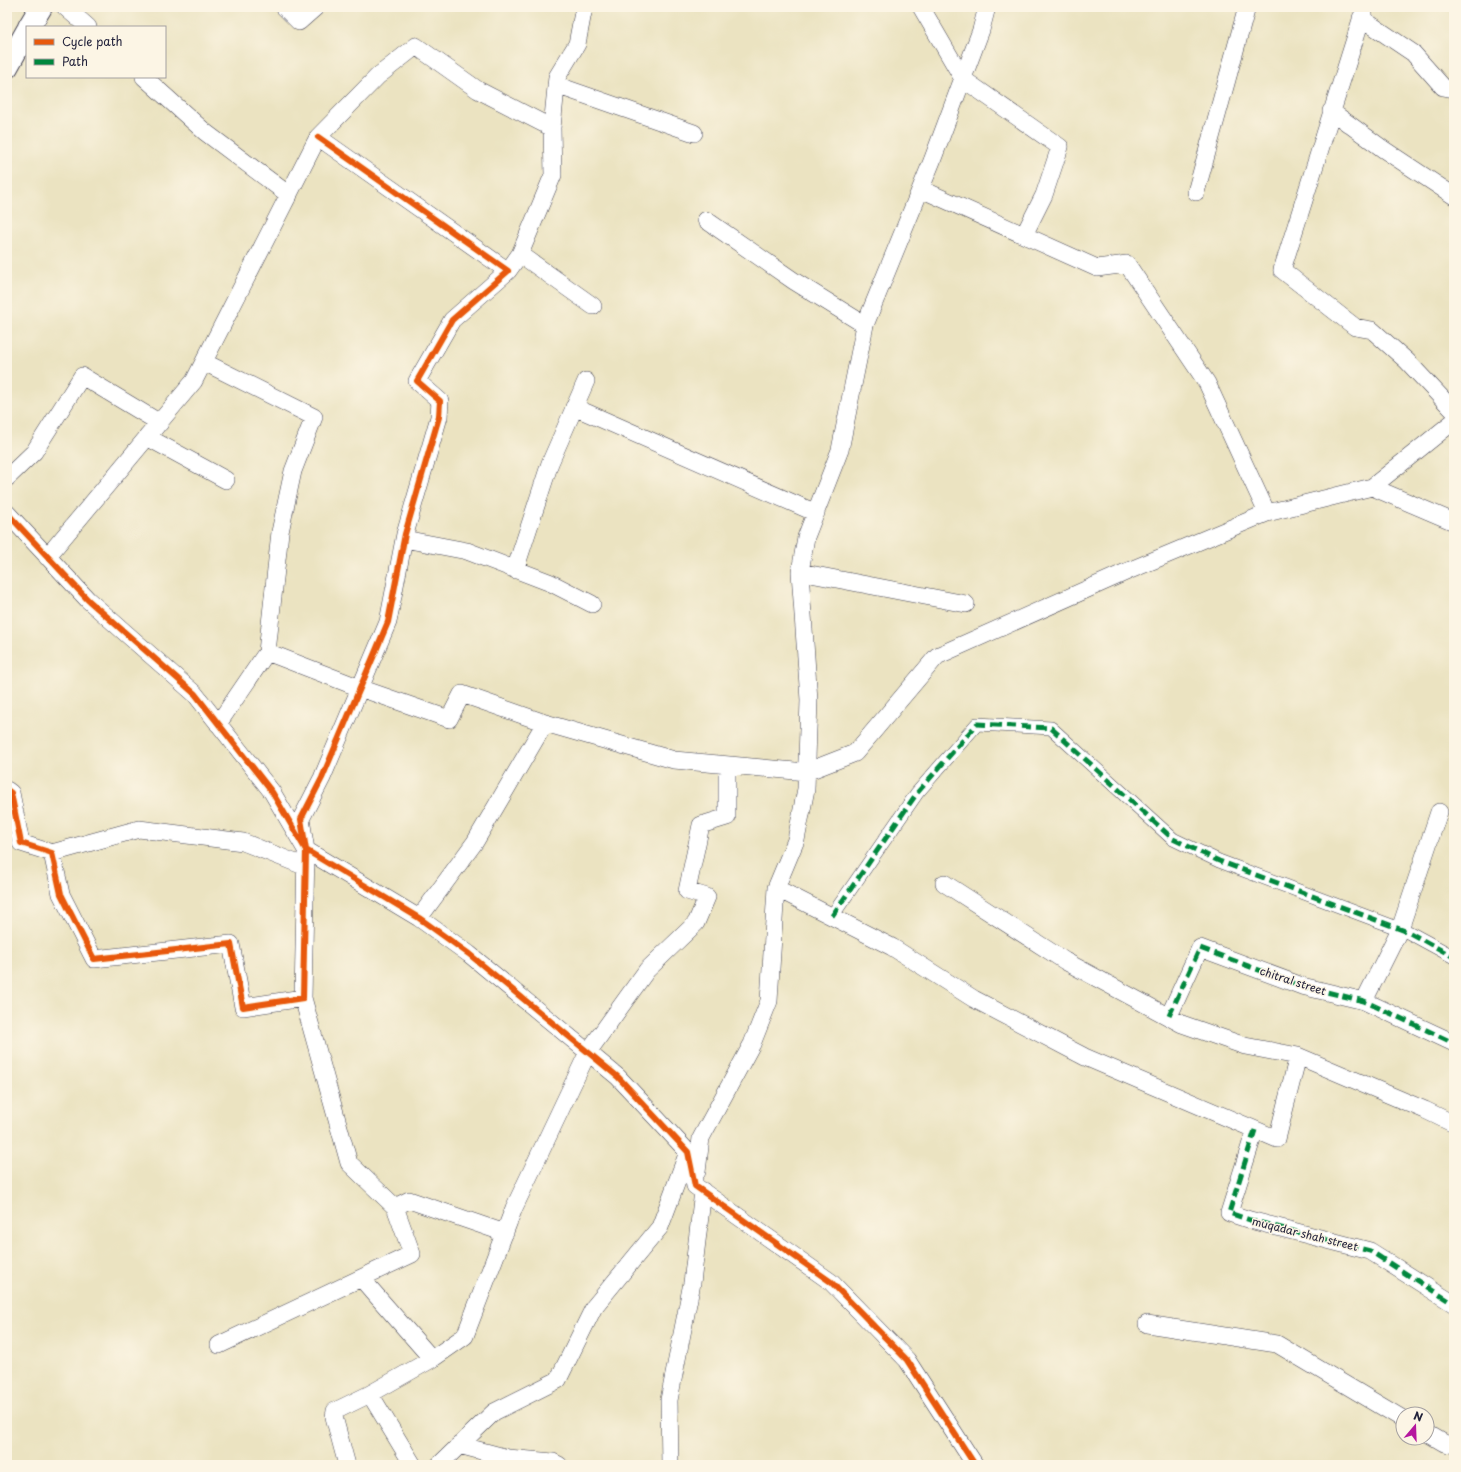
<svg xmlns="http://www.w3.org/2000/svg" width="1461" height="1472" font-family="'Playpen Sans',sans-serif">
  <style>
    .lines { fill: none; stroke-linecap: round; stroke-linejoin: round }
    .pedestrian-casing { stroke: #403f4f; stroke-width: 14 }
    .minor-casing { stroke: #403f4f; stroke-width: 18 }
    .tertiary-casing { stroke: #403f4f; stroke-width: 24 }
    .pedestrian { stroke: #fff; stroke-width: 13 }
    .minor { stroke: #fff; stroke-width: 17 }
    .tertiary { stroke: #fff; stroke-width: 22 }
    .quiet { stroke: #00873e; stroke-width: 5; stroke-dasharray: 10 5; stroke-linecap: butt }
    .cycleway-casing { stroke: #fcf5e5; stroke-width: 8 }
    .cycleway { stroke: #e8590c; stroke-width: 6 }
    .labels { text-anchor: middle; stroke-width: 3; stroke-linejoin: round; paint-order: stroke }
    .street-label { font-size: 11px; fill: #22223b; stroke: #fcf5e5 }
  </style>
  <rect width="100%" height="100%" fill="#fcf5e5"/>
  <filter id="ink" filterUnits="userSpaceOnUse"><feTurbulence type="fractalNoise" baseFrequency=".025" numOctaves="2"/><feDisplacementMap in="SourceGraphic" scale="8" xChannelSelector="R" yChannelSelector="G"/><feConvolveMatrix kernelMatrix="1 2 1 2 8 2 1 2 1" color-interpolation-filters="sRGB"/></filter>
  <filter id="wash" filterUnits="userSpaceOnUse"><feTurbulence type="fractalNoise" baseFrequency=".012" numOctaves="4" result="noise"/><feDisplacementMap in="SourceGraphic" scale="16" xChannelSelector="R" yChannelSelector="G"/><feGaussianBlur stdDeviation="0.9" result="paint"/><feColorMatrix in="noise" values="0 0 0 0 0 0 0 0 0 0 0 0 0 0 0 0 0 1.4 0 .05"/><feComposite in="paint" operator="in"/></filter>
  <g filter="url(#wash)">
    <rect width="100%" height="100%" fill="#ebe3c1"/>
  </g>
  <g filter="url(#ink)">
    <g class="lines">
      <defs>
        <path id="pedestrian" d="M832,916l85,-123 60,-69 74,4 122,111 46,22 189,71 46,25"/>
        <path id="minor" d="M65,7l23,20
          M284,7l15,15 17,-15
          M921,7l42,72 97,68 -16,48 -20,40
          M1365,7l-83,263 73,57 17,3 35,31 47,50
          M1361,18l52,35 30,34 11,2
          M144,77l61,55 84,63
          M556,85l138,48
          M1331,111l52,38 71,47
          M921,189l176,79 30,-4 80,119 60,130 105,-26
          M1196,192l51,-185
          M706,220l88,61 71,44
          M520,254l73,52
          M508,271l12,-17 33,-79 -1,-47 5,-51 20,-33 7,-37
          M204,362l110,55 -21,54 -13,61 -13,120 -49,72
          M574,407l242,106
          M1454,421l-82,66 82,35
          M147,437l79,43
          M7,478l27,-26 48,-76 78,47
          M7,513l81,87 107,94 77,98 34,58 113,68 50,36 149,123 70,75 7,34 136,96 76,78 68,105
          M404,539l63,12 84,32 41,21
          M47,557l147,-176 124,-244 60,-61 38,-30 62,44 74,38
          M515,570l35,-107 36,-82
          M800,572l166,32
          M267,652l93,36 89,31 13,-25 83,29 129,37 132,12 49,-19 82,-97 191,-85 139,-58
          M7,790l4,3 10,50 31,10 9,41 33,65 137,-15 12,63 60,-9 3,-148 -5,-31 21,-41 66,-156 17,-88 34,-117 1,-16 -23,-20 35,-61 56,-49 -190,-134
          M52,853l87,-24 104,13 63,25
          M944,883l121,78 117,63 63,22 53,10
          M776,888l116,59 82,52 111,58 192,82 21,-83 127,54 29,14
          M419,918l56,-76 70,-119
          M1364,1001l36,-72 39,-117
          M1169,1016l31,-68 102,38 62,15 90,42
          M1255,1130l-26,83 21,7 120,31 84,53
          M697,1172l4,-34 51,-94 17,-43 7,-113 20,-48 10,-51 3,-89 -9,-128 6,-35 34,-87 25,-125 67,-164 49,-131 6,-23
          M395,1207l14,-7 96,33
          M361,1278l71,81
          M1147,1324l130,20 126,75
          M219,1345l193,-91 -17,-47 -46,-44 -46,-165
          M1427,1433l17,10 10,2
          M459,1445l49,13 45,4 6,3
          M347,1465l-13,-48 1,-6 35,-17
          M413,1465l-43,-71 62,-35 33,-23 49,-128 74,-156 59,-82 49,-47 11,-26 -20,-6 14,-66 26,-8v-52
          M439,1465l55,-53 64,-32 36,-73 66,-80 28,-75
          M670,1465l-1,-65 23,-117 11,-92"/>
        <path id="tertiary" d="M29,27l12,-20
          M7,67l20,-36"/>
      </defs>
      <use href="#pedestrian" class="pedestrian-casing"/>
      <use href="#minor" class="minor-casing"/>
      <use href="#tertiary" class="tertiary-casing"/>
      <use href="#pedestrian" class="pedestrian"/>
      <use href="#minor" class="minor"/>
      <use href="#tertiary" class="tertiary"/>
      <path class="quiet" d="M832,916l85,-123 60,-69 74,4 122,111 46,22 189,71 46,25
        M1169,1016l31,-68 102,38 62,15 90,42
        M1255,1130l-26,83 21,7 120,31 84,53"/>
      <defs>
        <path id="cycleway" d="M7,513l81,87 107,94 77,98 34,58 113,68 50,36 149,123 70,75 7,34 136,96 76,78 68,105
          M7,790l4,3 10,50 31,10 9,41 33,65 137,-15 12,63 60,-9 3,-148 -5,-31 21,-41 66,-156 17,-88 34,-117 1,-16 -23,-20 35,-61 56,-49 -190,-134"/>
      </defs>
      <use href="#cycleway" class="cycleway-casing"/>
      <use href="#cycleway" class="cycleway"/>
    </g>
  </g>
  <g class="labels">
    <g class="street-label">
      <text transform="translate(1293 981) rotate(18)" y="4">chitral street</text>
      <text transform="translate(1305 1234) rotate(14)" y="4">muqadar shah street</text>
    </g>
  </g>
  <rect width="1461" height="1472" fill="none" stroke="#fcf5e5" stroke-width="24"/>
  <rect x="26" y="26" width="140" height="52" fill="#fcf5e5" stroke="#a5a1a1"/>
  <rect x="34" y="39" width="20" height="6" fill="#e8590c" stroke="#a5a1a1"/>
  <text x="62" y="46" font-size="12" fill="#22223b">Cycle path</text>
  <rect x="34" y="59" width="20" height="6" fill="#00873e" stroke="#a5a1a1"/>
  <text x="62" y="66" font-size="12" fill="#22223b">Path</text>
  <g transform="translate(1415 1426) rotate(19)"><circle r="19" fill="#fcf5e5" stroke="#a5a1a1"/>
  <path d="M0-3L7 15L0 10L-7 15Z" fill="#b5179e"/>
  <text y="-6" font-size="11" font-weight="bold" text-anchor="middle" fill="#22223b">N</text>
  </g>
</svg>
